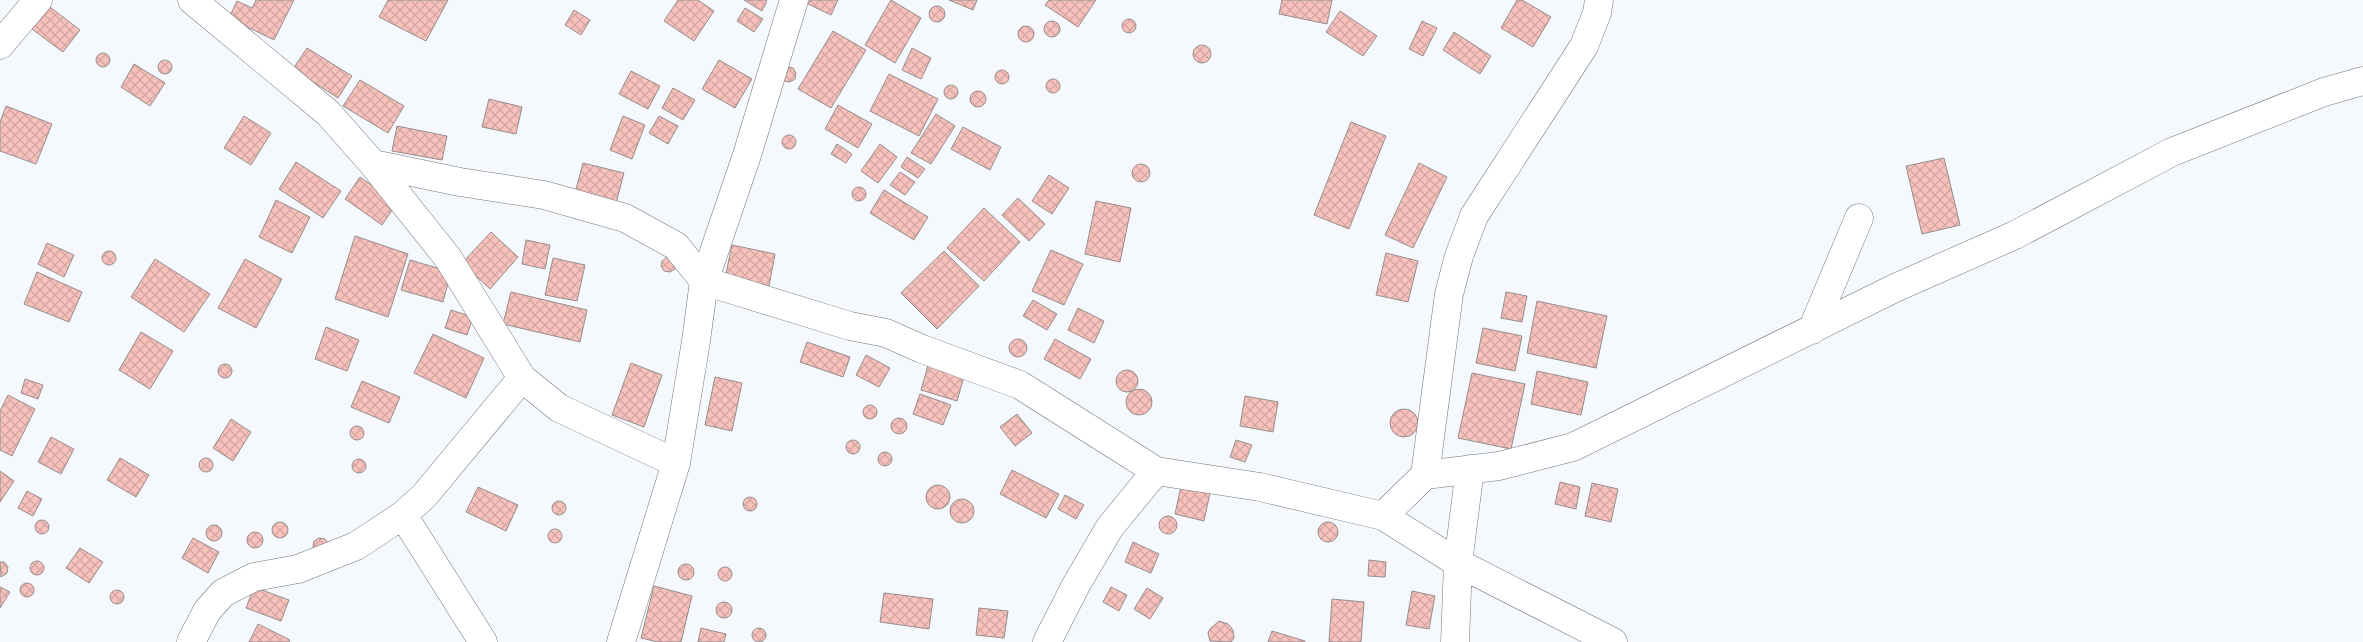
<svg xmlns="http://www.w3.org/2000/svg" width="2363" height="642" font-family="Jost,sans-serif">
  <style>
    .building { fill: url(#building-cross-hatch); stroke: #958e8e }
    .lines { fill: none; stroke-linecap: round; stroke-linejoin: round }
    .minor-casing { stroke: #73757a; stroke-width: 29 }
    .minor { stroke: #fff; stroke-width: 28 }
  </style>
  <defs>
    <pattern id="building-cross-hatch" width="8" height="8" patternUnits="userSpaceOnUse" patternTransform="scale(1.25)"><rect width="8" height="8" fill="#f8c1bb"/><path d="M0 0l8 8M0 8l8-8" fill="none" stroke="#d4a6a1"/></pattern>
  </defs>
  <rect width="100%" height="100%" fill="#f5f9fe"/>
  <path class="building" d="M256,0h38l-20,40 -45,-22 8,-17 15,7z
    M388,0h60l-22,41 -47,-24z
    M678,0h20l16,11 -20,30 -30,-20z
    M744,0h22l1,1 -5,10z
    M810,0h28l-7,15 -23,-11z
    M891,0l30,18 -26,45 -30,-18z
    M949,0h28l-4,10z
    M1049,0h47l-18,27 -33,-22z
    M1282,0h50l-5,24 -48,-10z
    M1517,0h5l29,17 -18,30 -32,-19z
    M929 14a8 8 0 1 1 16 0a8 8 0 1 1-16 0Z
    M50,7l30,23 -17,22 -31,-23z
    M745,8l18,11 -9,13 -17,-11z
    M574,10l16,10 -9,15 -16,-10z
    M1340,11l37,25 -14,20 -37,-24z
    M1122 26a7 7 0 1 1 14 0a7 7 0 1 1-14 0Z
    M1422,21l15,7 -14,28 -14,-7z
    M1044 29a8 8 0 1 1 16 0a8 8 0 1 1-16 0Z
    M1018 34a8 8 0 1 1 16 0a8 8 0 1 1-16 0Z
    M833,31l33,19 -35,58 -33,-19z
    M1454,32l37,24 -11,18 -37,-24z
    M1193 54a9 9 0 1 1 18 0a9 9 0 1 1-18 0Z
    M307,48l45,28 -14,22 -45,-29z
    M912,48l19,10 -10,21 -19,-9z
    M96 60a7 7 0 1 1 14 0a7 7 0 1 1-14 0Z
    M158 67a7 7 0 1 1 14 0a7 7 0 1 1-14 0Z
    M719,60l33,19 -17,29 -33,-19z
    M134,64l31,19 -15,23 -29,-19z
    M787,67l6,1 3,5 -1,6 -5,3 -6,-1 -3,-5z
    M995 77a7 7 0 1 1 14 0a7 7 0 1 1-14 0Z
    M631,71l29,15 -12,23 -29,-15z
    M889,74l49,25 -19,37 -49,-25z
    M1046 86a7 7 0 1 1 14 0a7 7 0 1 1-14 0Z
    M360,80l44,26 -16,27 -45,-27z
    M944 92a7 7 0 1 1 14 0a7 7 0 1 1-14 0Z
    M673,88l22,12 -12,20 -21,-12z
    M970 99a8 8 0 1 1 16 0a8 8 0 1 1-16 0Z
    M489,99l33,8 -6,27 -34,-7z
    M838,105l34,19 -14,24 -33,-19z
    M6,106l46,18 -16,40 -36,-13v-29z
    M936,114l19,12 -24,38 -20,-11z
    M244,116l27,17 -20,32 -27,-17z
    M623,116l22,9 -13,34 -22,-9z
    M659,116l19,10 -10,18 -19,-11z
    M1351,122l35,14 -37,93 -35,-14z
    M397,126l50,10 -5,24 -50,-9z
    M963,127l38,20 -11,23 -39,-21z
    M782 142a7 7 0 1 1 14 0a7 7 0 1 1-14 0Z
    M837,144l15,10 -6,9 -15,-9z
    M880,144l17,13 -19,26 -17,-12z
    M907,157l18,12 -7,9 -17,-11z
    M1944,158l16,67 -38,9 -16,-68z
    M296,162l45,29 -18,27 -44,-29z
    M583,163l41,10 -8,30 -41,-10z
    M1419,163l28,14 -34,71 -28,-13z
    M1132 173a9 9 0 1 1 18 0a9 9 0 1 1-18 0Z
    M900,172l15,10 -10,13 -15,-10z
    M1049,175l20,13 -17,26 -20,-13z
    M360,177l37,26 -15,22 -37,-26z
    M852 194a7 7 0 1 1 14 0a7 7 0 1 1-14 0Z
    M884,190l44,27 -14,23 -44,-27z
    M1018,198l27,26 -16,17 -27,-26z
    M276,200l34,17 -18,36 -33,-16z
    M1096,201l35,7 -11,54 -35,-8z
    M984,208l36,34 -36,39 -37,-33z
    M491,232l27,25 -28,32 -28,-26z
    M355,236l53,18 -20,63 -53,-18z
    M526,240l24,5 -5,24 -23,-5z
    M47,243l27,12 -10,22 -26,-13z
    M732,245l43,9 -6,32 -44,-8z
    M1051,250l32,14 -19,41 -32,-14z
    M102 258a7 7 0 1 1 14 0a7 7 0 1 1-14 0Z
    M944,251l35,35 -42,43 -36,-36z
    M1386,253l32,8 -10,41 -32,-7z
    M667,257l9,7 -1,5 -5,3 -6,-1 -3,-5 1,-5z
    M553,258l32,7 -8,36 -32,-6z
    M155,259l55,35 -26,38 -53,-35z
    M245,259l37,20 -26,49 -38,-20z
    M410,260l41,12 -8,30 -42,-12z
    M37,272l45,20 -13,30 -45,-18z
    M511,292l76,18 -7,32 -77,-18z
    M1506,292l21,4 -5,26 -21,-4z
    M1033,300l24,14 -10,16 -24,-14z
    M1537,301l70,15 -11,52 -69,-15z
    M1078,308l26,13 -10,22 -26,-13z
    M451,310l22,7 -6,18 -22,-7z
    M326,327l33,13 -12,31 -32,-12z
    M1483,328l39,8 -7,35 -39,-8z
    M141,332l32,19 -23,38 -31,-19z
    M433,334l51,24 -18,40 -52,-25z
    M1055,339l36,20 -11,20 -36,-20z
    M1009 348a9 9 0 1 1 18 0a9 9 0 1 1-18 0Z
    M807,342l43,15 -7,20 -43,-15z
    M866,355l24,13 -11,19 -23,-12z
    M929,362l36,11 -8,28 -36,-11z
    M631,363l31,12 -18,52 -32,-12z
    M218 371a7 7 0 1 1 14 0a7 7 0 1 1-14 0Z
    M1116 381a11 11 0 1 1 22 0a11 11 0 1 1-22 0Z
    M1537,371l51,11 -7,33 -50,-11z
    M1472,373l53,11 -14,65 -53,-11z
    M715,377l27,6 -10,48 -27,-6z
    M25,379l18,6 -5,14 -17,-6z
    M362,381l38,16 -11,26 -38,-16z
    M1126 402a13 13 0 1 1 26 0a13 13 0 1 1-26 0Z
    M920,394l31,11 -8,20 -30,-11z
    M8,395l27,14 -23,47 -12,-6v-39z
    M1245,396l33,6 -5,30 -33,-6z
    M863 412a7 7 0 1 1 14 0a7 7 0 1 1-14 0Z
    M1390 423a14 14 0 1 1 28 0a14 14 0 1 1-28 0Z
    M1017,414l15,19 -17,13 -15,-19z
    M891 426a8 8 0 1 1 16 0a8 8 0 1 1-16 0Z
    M231,419l20,13 -18,29 -20,-13z
    M350 433a7 7 0 1 1 14 0a7 7 0 1 1-14 0Z
    M51,437l23,12 -13,25 -23,-12z
    M846 447a7 7 0 1 1 14 0a7 7 0 1 1-14 0Z
    M1236,440l16,5 -7,17 -15,-5z
    M878 459a7 7 0 1 1 14 0a7 7 0 1 1-14 0Z
    M199 465a7 7 0 1 1 14 0a7 7 0 1 1-14 0Z
    M120,458l29,17 -13,22 -29,-17z
    M352 466a7 7 0 1 1 14 0a7 7 0 1 1-14 0Z
    M1012,470l47,24 -13,24 -46,-24z
    M0,471l14,10 -14,21z
    M1560,482l20,5 -4,22 -21,-5z
    M1592,483l26,6 -7,33 -26,-6z
    M926 497a12 12 0 1 1 24 0a12 12 0 1 1-24 0Z
    M1181,486l29,7 -6,28 -29,-7z
    M478,487l40,18 -12,26 -40,-19z
    M27,491l15,8 -9,17 -15,-8z
    M1065,495l19,10 -8,14 -18,-10z
    M743 504a7 7 0 1 1 14 0a7 7 0 1 1-14 0Z
    M950 511a12 12 0 1 1 24 0a12 12 0 1 1-24 0Z
    M552 508a7 7 0 1 1 14 0a7 7 0 1 1-14 0Z
    M1159 525a9 9 0 1 1 18 0a9 9 0 1 1-18 0Z
    M35 527a7 7 0 1 1 14 0a7 7 0 1 1-14 0Z
    M1318 532a10 10 0 1 1 20 0a10 10 0 1 1-20 0Z
    M272 530a8 8 0 1 1 16 0a8 8 0 1 1-16 0Z
    M206 533a8 8 0 1 1 16 0a8 8 0 1 1-16 0Z
    M548 536a7 7 0 1 1 14 0a7 7 0 1 1-14 0Z
    M247 540a8 8 0 1 1 16 0a8 8 0 1 1-16 0Z
    M193,538l26,14 -11,21 -26,-15z
    M319,538l6,1 4,5 -13,8 -3,-5 1,-6z
    M1133,542l26,12 -8,19 -26,-11z
    M80,548l23,14 -14,21 -23,-15z
    M1369,560l17,2 -1,15 -17,-1z
    M30 568a7 7 0 1 1 14 0a7 7 0 1 1-14 0Z
    M0,562h4l4,5 -1,6 -6,4z
    M678 572a8 8 0 1 1 16 0a8 8 0 1 1-16 0Z
    M718 574a7 7 0 1 1 14 0a7 7 0 1 1-14 0Z
    M20 590a7 7 0 1 1 14 0a7 7 0 1 1-14 0Z
    M654,586l38,10 -11,46h-23l-17,-4z
    M0,587l10,5 -10,16z
    M254,587l35,13 -8,21 -35,-13z
    M1111,587l16,8 -8,16 -16,-9z
    M1147,588l16,10 -13,21 -16,-10z
    M110 597a7 7 0 1 1 14 0a7 7 0 1 1-14 0Z
    M1412,591l23,5 -6,33 -23,-4z
    M884,593l49,6 -4,30 -49,-7z
    M1332,599l32,3 -3,40h-32z
    M716 610a8 8 0 1 1 16 0a8 8 0 1 1-16 0Z
    M979,608l29,3 -4,27 -28,-3z
    M1219,621l9,3 5,6 1,8 -3,4 -21,-1 -2,-8 2,-4z
    M258,624l32,16 -1,2h-40z
    M752 635a7 7 0 1 1 14 0a7 7 0 1 1-14 0Z
    M701,628l25,6 -2,8h-26z
    M1272,631l33,10v1h-37z"/>
  <g class="lines">
    <defs>
      <path id="minor" d="M192,0l136,113 45,51 87,18 84,13 81,23 51,28 28,35 146,45 36,7 36,16 98,36 136,86 104,16 123,29 75,47 155,79
        M0,45l38,-45
        M373,164l75,94 74,120 37,30 117,55
        M1812,330l47,-112
        M1425,475l24,-181 10,-38 15,-40 110,-170 13,-33 2,-13
        M403,515l80,127
        M1383,516l42,-41 74,-9 74,-19 322,-159 120,-53 157,-83 152,-60 39,-11
        M191,642l16,-31 16,-18 31,-16 44,-8 58,-23 47,-31 21,-19 98,-118
        M621,642l55,-179 20,-122 8,-60 43,-126 47,-155
        M1047,642l29,-57 34,-58 46,-56
        M1455,642l3,-79 12,-94"/>
    </defs>
    <use href="#minor" class="minor-casing"/>
    <use href="#minor" class="minor"/>
  </g>
</svg>
